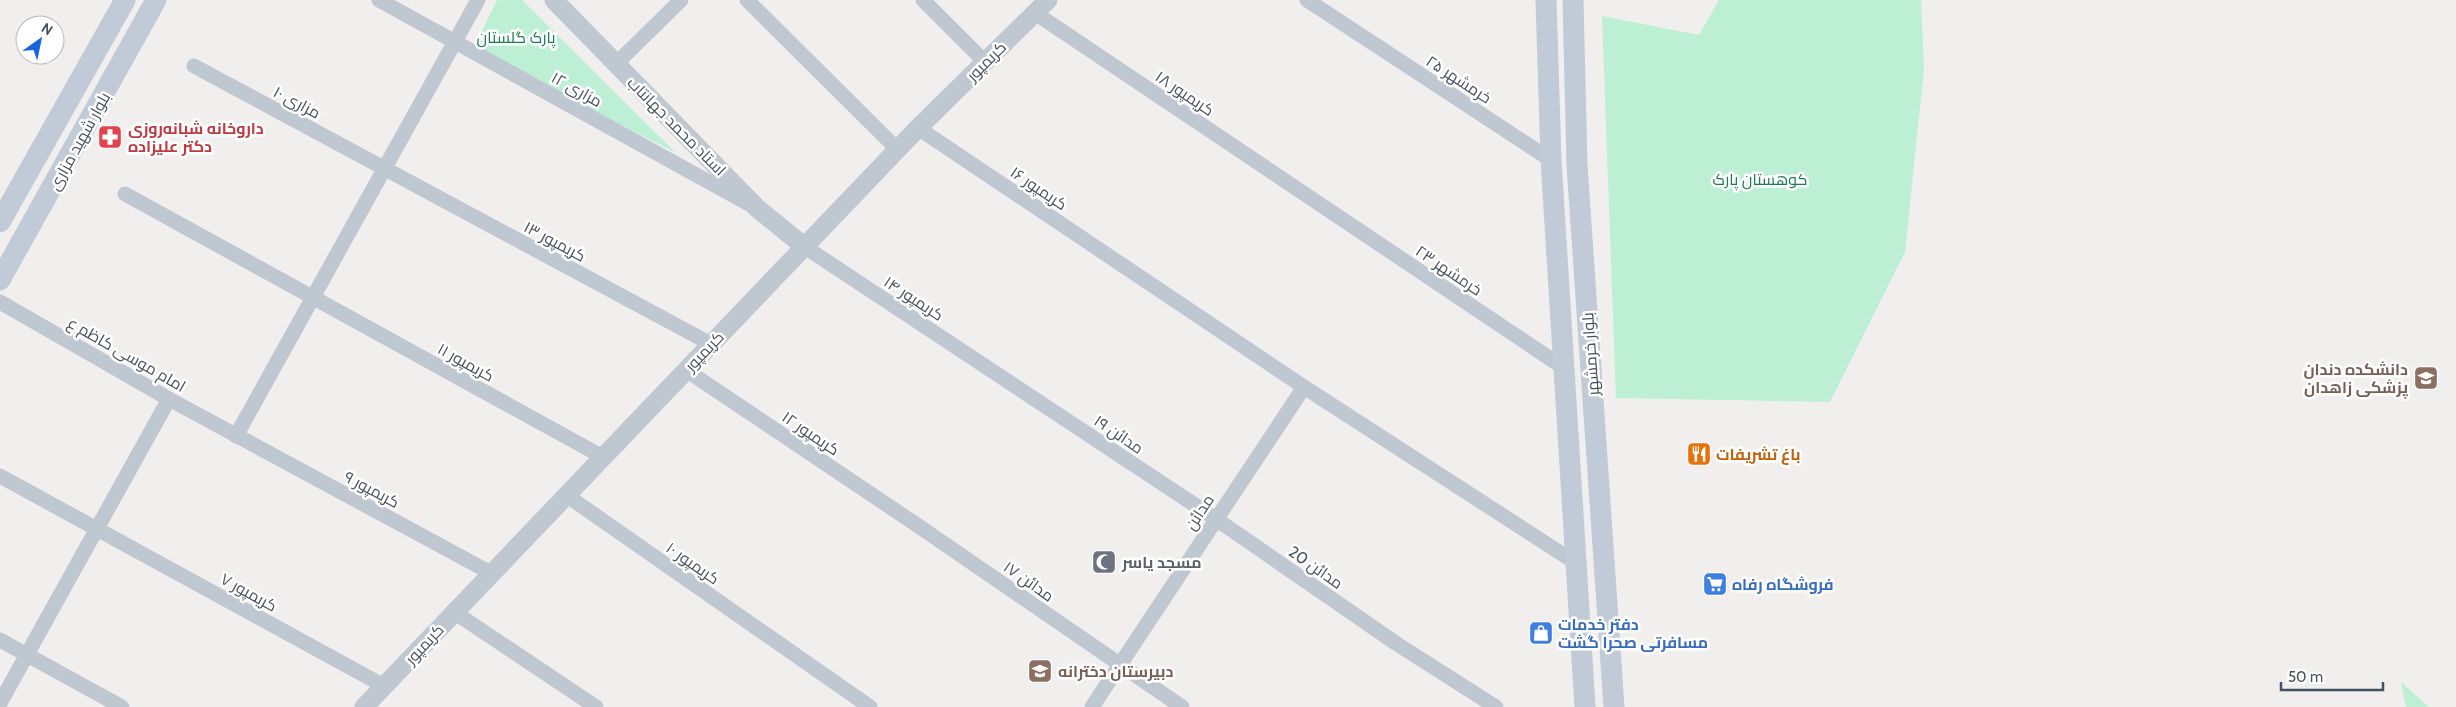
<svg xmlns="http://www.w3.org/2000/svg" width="2456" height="707" font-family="Cabin,Cairo,sans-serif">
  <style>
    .green { fill: #bcefd3 }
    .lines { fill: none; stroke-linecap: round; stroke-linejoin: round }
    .minor { stroke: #bfc8d0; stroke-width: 15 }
    .tertiary { stroke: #bfc8d0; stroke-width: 19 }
    .secondary { stroke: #c1cad7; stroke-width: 21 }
    .labels { text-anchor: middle; stroke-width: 5; stroke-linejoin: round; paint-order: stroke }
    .park-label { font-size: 16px; fill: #177d50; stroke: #fff }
    .street-label { font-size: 16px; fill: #46505c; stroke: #fff }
    .health-label { font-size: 16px; font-weight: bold; fill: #be3a42; stroke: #fff; text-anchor: start }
    .education-label { font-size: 16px; font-weight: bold; fill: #785e54; stroke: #fff; text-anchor: end }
    .food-label { font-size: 16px; font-weight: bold; fill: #c56008; stroke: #fff; text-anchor: start }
    .worship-label { font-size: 16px; font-weight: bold; fill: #5b616d; stroke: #fff; text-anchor: start }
    .shop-label { font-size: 16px; font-weight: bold; fill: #366cbe; stroke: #fff; text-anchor: start }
  </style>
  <rect width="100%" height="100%" fill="#f1eeee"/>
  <path class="green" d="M497,0h25l154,153 -203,-104z
    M1719,0h202l3,68 -19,184 -75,150 -214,-4 -14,-382 97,19z
    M2401,682l28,25h-23z"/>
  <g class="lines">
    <path class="minor" d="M379,0l368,203
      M747,0l151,150
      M923,0l62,62
      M1307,0l244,160
      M1035,13l529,355
      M615,65l66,-65
      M194,66l517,278
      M918,128l386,259 272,176
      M125,194l478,263
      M805,247l411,272 181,125 99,63
      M0,302l169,97 322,174
      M686,370l231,155 265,182
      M236,436l242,-436
      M0,476l384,210
      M566,495l304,212
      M454,612l142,95
      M0,640l122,67
      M0,703l169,-304
      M1092,707l212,-320"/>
    <path class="tertiary" d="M554,0l204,209 47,38
      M364,707l554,-579 130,-128"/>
    <path class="secondary" d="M1546,0l5,160 34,547
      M1573,0l4,165 37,542
      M0,222l125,-222
      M0,280l156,-280"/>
  </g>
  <defs>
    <symbol id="pharmacy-square" viewBox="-11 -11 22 22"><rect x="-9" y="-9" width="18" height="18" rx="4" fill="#e0444e" stroke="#fff"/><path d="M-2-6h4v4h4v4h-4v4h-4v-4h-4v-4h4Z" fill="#fff"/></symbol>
    <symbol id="university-square" viewBox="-11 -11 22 22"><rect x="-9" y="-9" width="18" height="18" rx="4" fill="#8d6e63" stroke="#fff"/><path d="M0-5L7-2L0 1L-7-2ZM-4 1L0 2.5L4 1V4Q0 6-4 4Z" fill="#fff"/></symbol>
    <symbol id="restaurant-square" viewBox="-11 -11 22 22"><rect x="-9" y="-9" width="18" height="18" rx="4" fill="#e8710a" stroke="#fff"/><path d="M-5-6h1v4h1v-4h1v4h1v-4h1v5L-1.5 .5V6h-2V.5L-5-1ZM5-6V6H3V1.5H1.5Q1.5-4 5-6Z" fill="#fff"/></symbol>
    <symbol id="mosque-square" viewBox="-11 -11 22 22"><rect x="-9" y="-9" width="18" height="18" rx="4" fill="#6b7280" stroke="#fff"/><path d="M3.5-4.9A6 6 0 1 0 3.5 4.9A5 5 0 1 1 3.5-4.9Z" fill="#fff"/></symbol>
    <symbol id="supermarket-square" viewBox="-11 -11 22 22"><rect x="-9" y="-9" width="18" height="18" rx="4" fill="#3f7fe0" stroke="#fff"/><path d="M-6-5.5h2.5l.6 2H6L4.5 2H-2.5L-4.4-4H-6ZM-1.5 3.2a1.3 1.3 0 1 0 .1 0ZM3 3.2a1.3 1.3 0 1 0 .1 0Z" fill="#fff"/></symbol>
    <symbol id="shop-square" viewBox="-11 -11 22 22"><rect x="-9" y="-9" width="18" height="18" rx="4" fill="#3f7fe0" stroke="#fff"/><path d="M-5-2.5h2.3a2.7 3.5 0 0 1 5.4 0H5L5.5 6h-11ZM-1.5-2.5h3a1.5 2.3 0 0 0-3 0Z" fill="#fff"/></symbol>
    <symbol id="school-square" viewBox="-11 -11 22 22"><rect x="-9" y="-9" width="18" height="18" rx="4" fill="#8d6e63" stroke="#fff"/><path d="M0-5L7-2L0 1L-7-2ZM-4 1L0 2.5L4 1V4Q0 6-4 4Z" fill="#fff"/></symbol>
  </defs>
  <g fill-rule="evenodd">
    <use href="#pharmacy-square" x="96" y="123" width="28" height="28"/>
    <use href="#university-square" x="2412" y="364" width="28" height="28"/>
    <use href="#restaurant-square" x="1685" y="440" width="28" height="28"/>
    <use href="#mosque-square" x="1090" y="548" width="28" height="28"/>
    <use href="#supermarket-square" x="1701" y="570" width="28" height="28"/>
    <use href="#shop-square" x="1527" y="619" width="28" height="28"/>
    <use href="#school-square" x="1026" y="657" width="28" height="28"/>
  </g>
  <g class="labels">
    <g class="park-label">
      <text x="516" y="43">پارک گلستان</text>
      <text x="1760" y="185">کوهستان پارک</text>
    </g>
    <g class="street-label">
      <text transform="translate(986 61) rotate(-45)" y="6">کریمپور</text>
      <text transform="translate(1459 79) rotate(33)" y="6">خرمشهر ۲۵</text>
      <text transform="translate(577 89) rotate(29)" y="6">مزاری ۱۲</text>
      <text transform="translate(1185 93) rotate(34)" y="6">کریمپور ۱۸</text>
      <text transform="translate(297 102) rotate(28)" y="6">مزاری ۱۰</text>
      <text transform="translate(677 126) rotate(45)" y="6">استاد محمد جهانتاب</text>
      <text transform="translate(79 141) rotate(-61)" y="6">بلوار شهید مزاری</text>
      <text transform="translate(1039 188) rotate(34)" y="6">کریمپور ۱۶</text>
      <text transform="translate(555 241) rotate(28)" y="6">کریمپور ۱۳</text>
      <text transform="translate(1449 270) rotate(34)" y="6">خرمشهر ۲۳</text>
      <text transform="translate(914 298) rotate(33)" y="6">کریمپور ۱۴</text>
      <text transform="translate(704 351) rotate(-46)" y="6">کریمپور</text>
      <text transform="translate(127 354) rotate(30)" y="6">امام موسی کاظم ع</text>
      <text transform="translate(1590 354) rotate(-94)" y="6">بلوار خرمشهر</text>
      <text transform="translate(466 362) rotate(29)" y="6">کریمپور ۱۱</text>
      <text transform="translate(811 433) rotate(34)" y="6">کریمپور ۱۲</text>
      <text transform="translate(1119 434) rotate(34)" y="6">مدائن ۱۹</text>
      <text transform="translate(372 489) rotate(28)" y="6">کریمپور ۹</text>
      <text transform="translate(1199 512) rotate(-57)" y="6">مدائن</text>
      <text transform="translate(693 563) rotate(35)" y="6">کریمپور ۱۰</text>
      <text transform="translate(1316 567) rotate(35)" y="6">مدائن 20</text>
      <text transform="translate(1029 581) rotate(35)" y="6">مدائن ۱۷</text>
      <text transform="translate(249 592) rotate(29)" y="6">کریمپور ۷</text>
      <text transform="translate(424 644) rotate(-47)" y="6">کریمپور</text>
    </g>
    <g class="health-label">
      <text x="128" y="134">داروخانه شبانه‌روزی<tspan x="128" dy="18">دکتر علیزاده</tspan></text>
    </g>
    <g class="education-label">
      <text x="2408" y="375">دانشکده دندان<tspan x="2408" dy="18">پزشکی زاهدان</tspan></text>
      <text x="1058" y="677" text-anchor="start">دبیرستان دخترانه</text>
    </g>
    <g class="food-label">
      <text x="1716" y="460">باغ تشریفات</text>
    </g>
    <g class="worship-label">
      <text x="1122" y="568">مسجد یاسر</text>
    </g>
    <g class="shop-label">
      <text x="1732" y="590">فروشگاه رفاه</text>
      <text x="1558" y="630">دفتر خدمات<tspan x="1558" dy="18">مسافرتی صحرا گشت</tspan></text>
    </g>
  </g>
  <g transform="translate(40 40) rotate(33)"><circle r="24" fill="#ffffff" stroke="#b5b9be"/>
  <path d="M0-4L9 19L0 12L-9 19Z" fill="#1964e0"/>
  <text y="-8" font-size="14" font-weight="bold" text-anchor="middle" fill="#46505c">N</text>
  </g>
  <path d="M2281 682v8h102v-8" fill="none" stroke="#46505c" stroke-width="2.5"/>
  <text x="2288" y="682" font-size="15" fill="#46505c" stroke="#ffffff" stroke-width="4" paint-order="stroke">50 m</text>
</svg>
